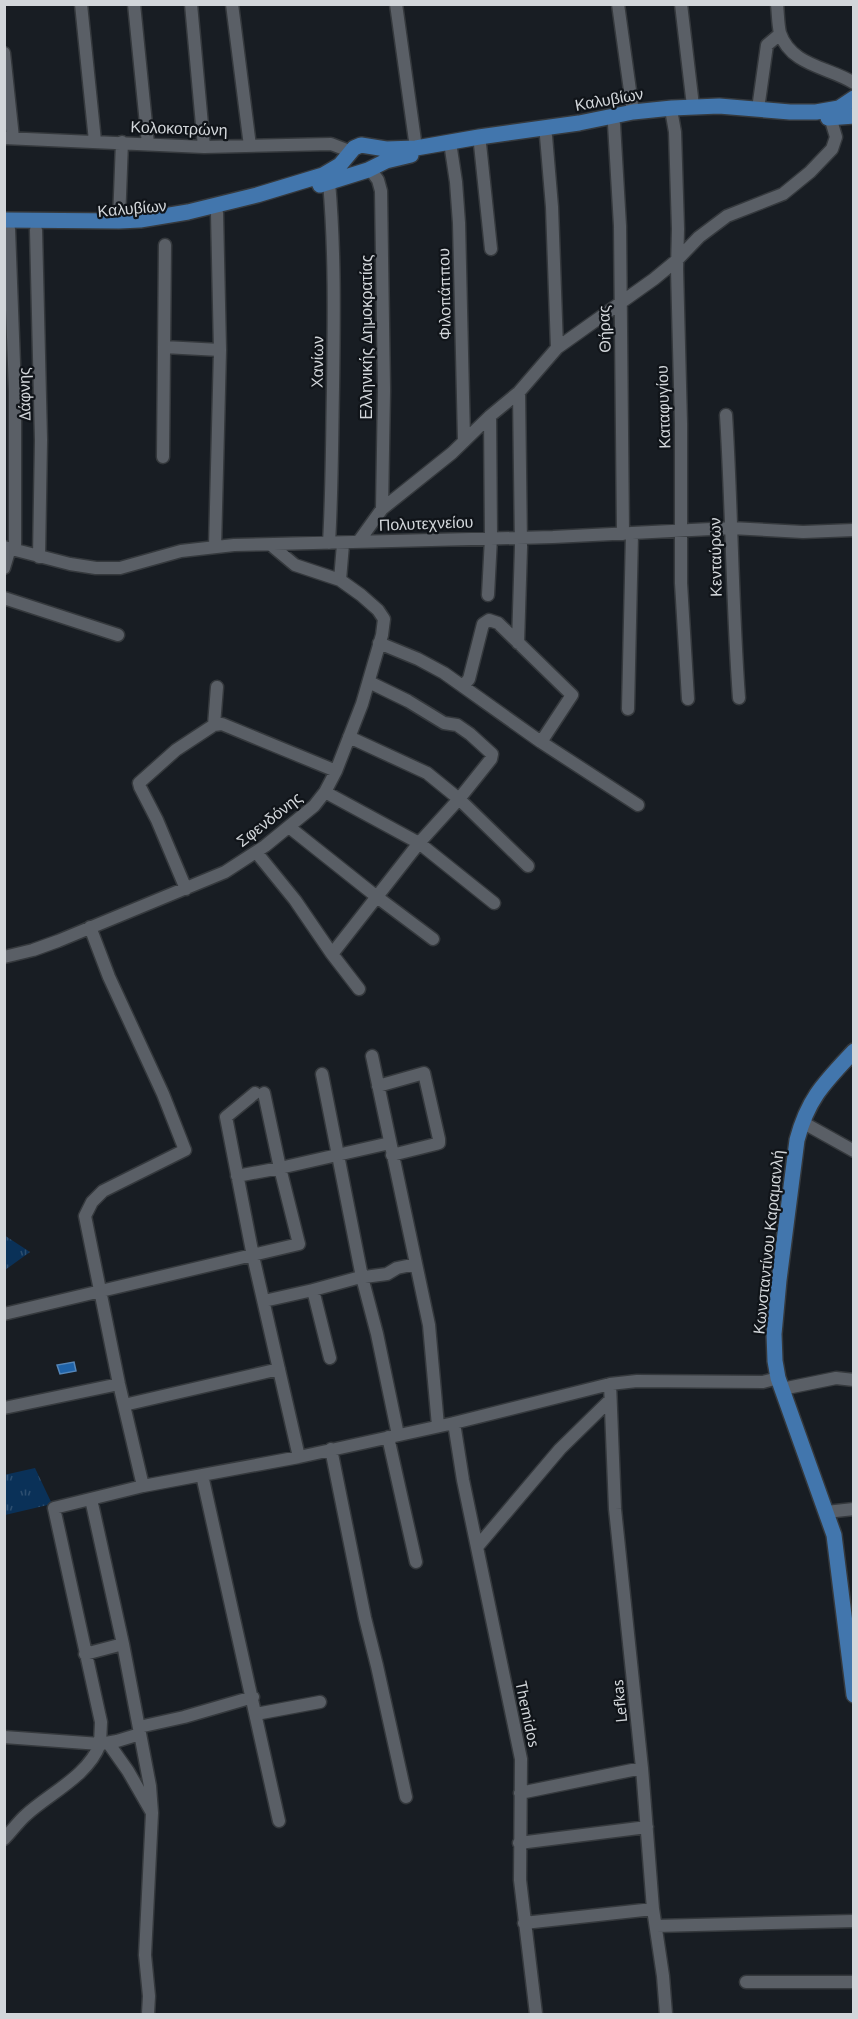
<svg xmlns="http://www.w3.org/2000/svg" width="858" height="2019" font-family="'PT Sans',sans-serif">
  <style>
    .grass { fill: url(#grass-tufts) }
    .water { fill: url(#water-ripples); stroke: #5586b8; stroke-width: 1.5 }
    .lines { fill: none; stroke-linecap: round; stroke-linejoin: round }
    .minor-casing { stroke: #35393d; stroke-width: 15 }
    .major-casing { stroke: #35393d; stroke-width: 18 }
    .minor { stroke: #5a5f66; stroke-width: 12 }
    .major { stroke: #4276ad; stroke-width: 15 }
    .labels { text-anchor: middle; stroke-width: 4.5; stroke-linejoin: round; paint-order: stroke }
    .street-label { font-size: 16px; fill: #d2d6da; stroke: #101419 }
  </style>
  <defs>
    <pattern id="grass-tufts" width="24" height="20" patternUnits="userSpaceOnUse" patternTransform="scale(1.5)"><rect width="24" height="20" fill="#0a3158"/><path d="M3 7l-1-3M5 7V3M7 7l1-3M15 17l-1-3M17 17v-4M19 17l1-3" fill="none" stroke="#2d4e6f"/></pattern>
    <pattern id="water-ripples" width="26" height="14" patternUnits="userSpaceOnUse" patternTransform="scale(1.5)"><rect width="26" height="14" fill="#1f63a9"/><path d="M2 4q2-2 4 0t4 0M15 11q2-2 4 0t4 0" fill="none" stroke="#4980b8"/></pattern>
  </defs>
  <rect width="100%" height="100%" fill="#181d23"/>
  <path class="grass" d="M4,1235l26,17 -25,18h-1z
    M35,1468l17,36 -47,11 -1,-40z"/>
  <path class="water" d="M74,1362l2,9 -16,3 -3,-9z"/>
  <g class="lines">
    <defs>
      <path id="minor" d="M81,4l14,137
        M134,4l14,140
        M191,4l13,143
        M232,4l18,142
        M396,4l20,144
        M618,4l15,108
        M681,4l12,102
        M777,4c1,10 1,21 3,29 11,33 49,34 74,50
        M4,53l9,85
        M758,109l9,-64 13,-11
        M672,115l3,17 3,97 -1,40 4,155v159l7,116
        M614,124l6,102 3,308
        M546,136l6,71 5,141
        M4,138l200,9 127,-3 21,8
        M480,144l11,105
        M451,149l5,33 3,41 5,217
        M370,169l8,11 3,11 3,199 -2,119
        M119,221l3,-79
        M9,229l6,162v159
        M36,230l5,210 -2,117
        M164,347l56,3
        M726,415c6,94 6,189 13,283
        M163,457l2,-212
        M359,541l23,-32 70,-56 38,-37 29,-24 38,-44 97,-69 23,-19 22,-23 28,-21 56,-22 27,-22 22,-23 4,-12 -6,-20
        M329,543c3,-51 3,-103 4,-155 1,-69 2,-138 -4,-206
        M271,545l24,20 45,15
        M4,547l66,17 26,4h24l61,-17 53,-6 319,-8 178,-9 72,4 51,-2
        M215,547l5,-197 -3,-137
        M4,568l6,-20
        M488,595l3,-57 -1,-122
        M4,598l114,37
        M379,643l39,16 26,14 97,69 31,-47 -74,-72 -9,-3 -6,4 -14,55 -6,7
        M518,643l3,-96 -2,-155
        M628,709l4,-175
        M214,725l8,-1 114,47
        M349,737l78,36 32,26 69,67
        M541,742l97,63
        M325,792l94,51 75,60
        M289,827l88,70 56,42
        M256,852l39,48 37,54
        M186,889l-29,-69 -17,-33 -1,-4 37,-33 38,-25 3,-38
        M90,927l19,50 54,117 22,56 -82,41 -11,11 -7,14 34,168 24,102
        M4,957l29,-7 25,-9 167,-69 40,-26 49,-40 11,-14 11,-21 26,-67 20,-69 2,-16 -6,-9 -17,-15 -21,-15 3,-36
        M359,989l-27,-35 87,-111 40,-44 32,-40 1,-5 -22,-20 -13,-9 -13,-2 -36,-22 -39,-19
        M372,1056l57,269 9,101
        M322,1074l40,203 15,57 21,101
        M378,1086l46,-13 15,66v4l-3,1 -44,11
        M255,1093l-29,24 27,139 46,201
        M802,1122l52,29
        M237,1176l43,-8 110,-25
        M313,1290l44,-12 30,-4 10,-6 19,-4
        M264,1301l49,-11 17,68
        M4,1314l295,-70 -19,-76 -16,-75
        M610,1384l5,125 27,259 11,141 10,67 3,38
        M782,1389l54,-11 18,2
        M124,1405l155,-36
        M4,1408l115,-24
        M454,1423l9,57 58,279 -1,121 16,134
        M388,1437l28,125
        M331,1449l34,169 12,48 29,131
        M202,1475l77,346
        M91,1499l32,145 27,142 2,27 -7,142 4,41 -1,18
        M826,1512l28,-3
        M477,1547l83,-98 49,-48
        M85,1654l38,-10
        M256,1714l64,-12
        M139,1727l45,-10 69,-20
        M4,1737l96,7 1,-22 -47,-214 89,-22 156,-29 155,-34 156,-39 27,-3 126,1 15,-4
        M109,1744l19,27 23,40
        M520,1793l122,-25
        M4,1839c8,-8 14,-17 22,-24 24,-22 62,-39 74,-71l17,-3 23,-7
        M519,1843l128,-16
        M524,1923l129,-14
        M656,1926l198,-5
        M746,1982h108"/>
      <path id="major" d="M828,118l26,-2
        M320,185l48,-15 18,-9 25,-6
        M4,220l115,1 21,-1 48,-8 69,-17 66,-20 17,-10 14,-17 7,-3 25,4 30,-1 63,-11 100,-14 54,-11 39,-4 47,-2 71,6h26l23,-4 15,-10
        M854,1051c-29,31 -46,47 -57,89l-18,140 -5,54 1,27 3,17 56,157 20,160"/>
    </defs>
    <use href="#minor" class="minor-casing"/>
    <use href="#major" class="major-casing"/>
    <use href="#minor" class="minor"/>
    <use href="#major" class="major"/>
  </g>
  <g class="labels">
    <g class="street-label">
      <text transform="translate(609 99) rotate(-10)" y="6">Καλυβίων</text>
      <text transform="translate(179 128) rotate(2)" y="6">Κολοκοτρώνη</text>
      <text transform="translate(132 208) rotate(-5)" y="6">Καλυβίων</text>
      <text transform="translate(444 294) rotate(-91)" y="6">Φιλοπάππου</text>
      <text transform="translate(604 329) rotate(-92)" y="6">Θήρας</text>
      <text transform="translate(366 337) rotate(-90)" y="6">Ελληνικής Δημοκρατίας</text>
      <text transform="translate(317 362) rotate(-89)" y="6">Χανίων</text>
      <text transform="translate(24 394) rotate(-91)" y="6">Δάφνης</text>
      <text transform="translate(663 407) rotate(-92)" y="6">Καταφυγίου</text>
      <text transform="translate(426 523) rotate(-2)" y="6">Πολυτεχνείου</text>
      <text transform="translate(715 557) rotate(-91)" y="6">Κενταύρων</text>
      <text transform="translate(269 819) rotate(-38)" y="6">Σφενδόνης</text>
      <text transform="translate(768 1242) rotate(-84)" y="6">Κωνσταντίνου Καραμανλή</text>
      <text transform="translate(619 1701) rotate(-96)" y="6">Lefkas</text>
      <text transform="translate(528 1714) rotate(78)" y="6">Themidos</text>
    </g>
  </g>
  <rect width="858" height="2019" fill="none" stroke="#d2d6da" stroke-width="12"/>
</svg>
